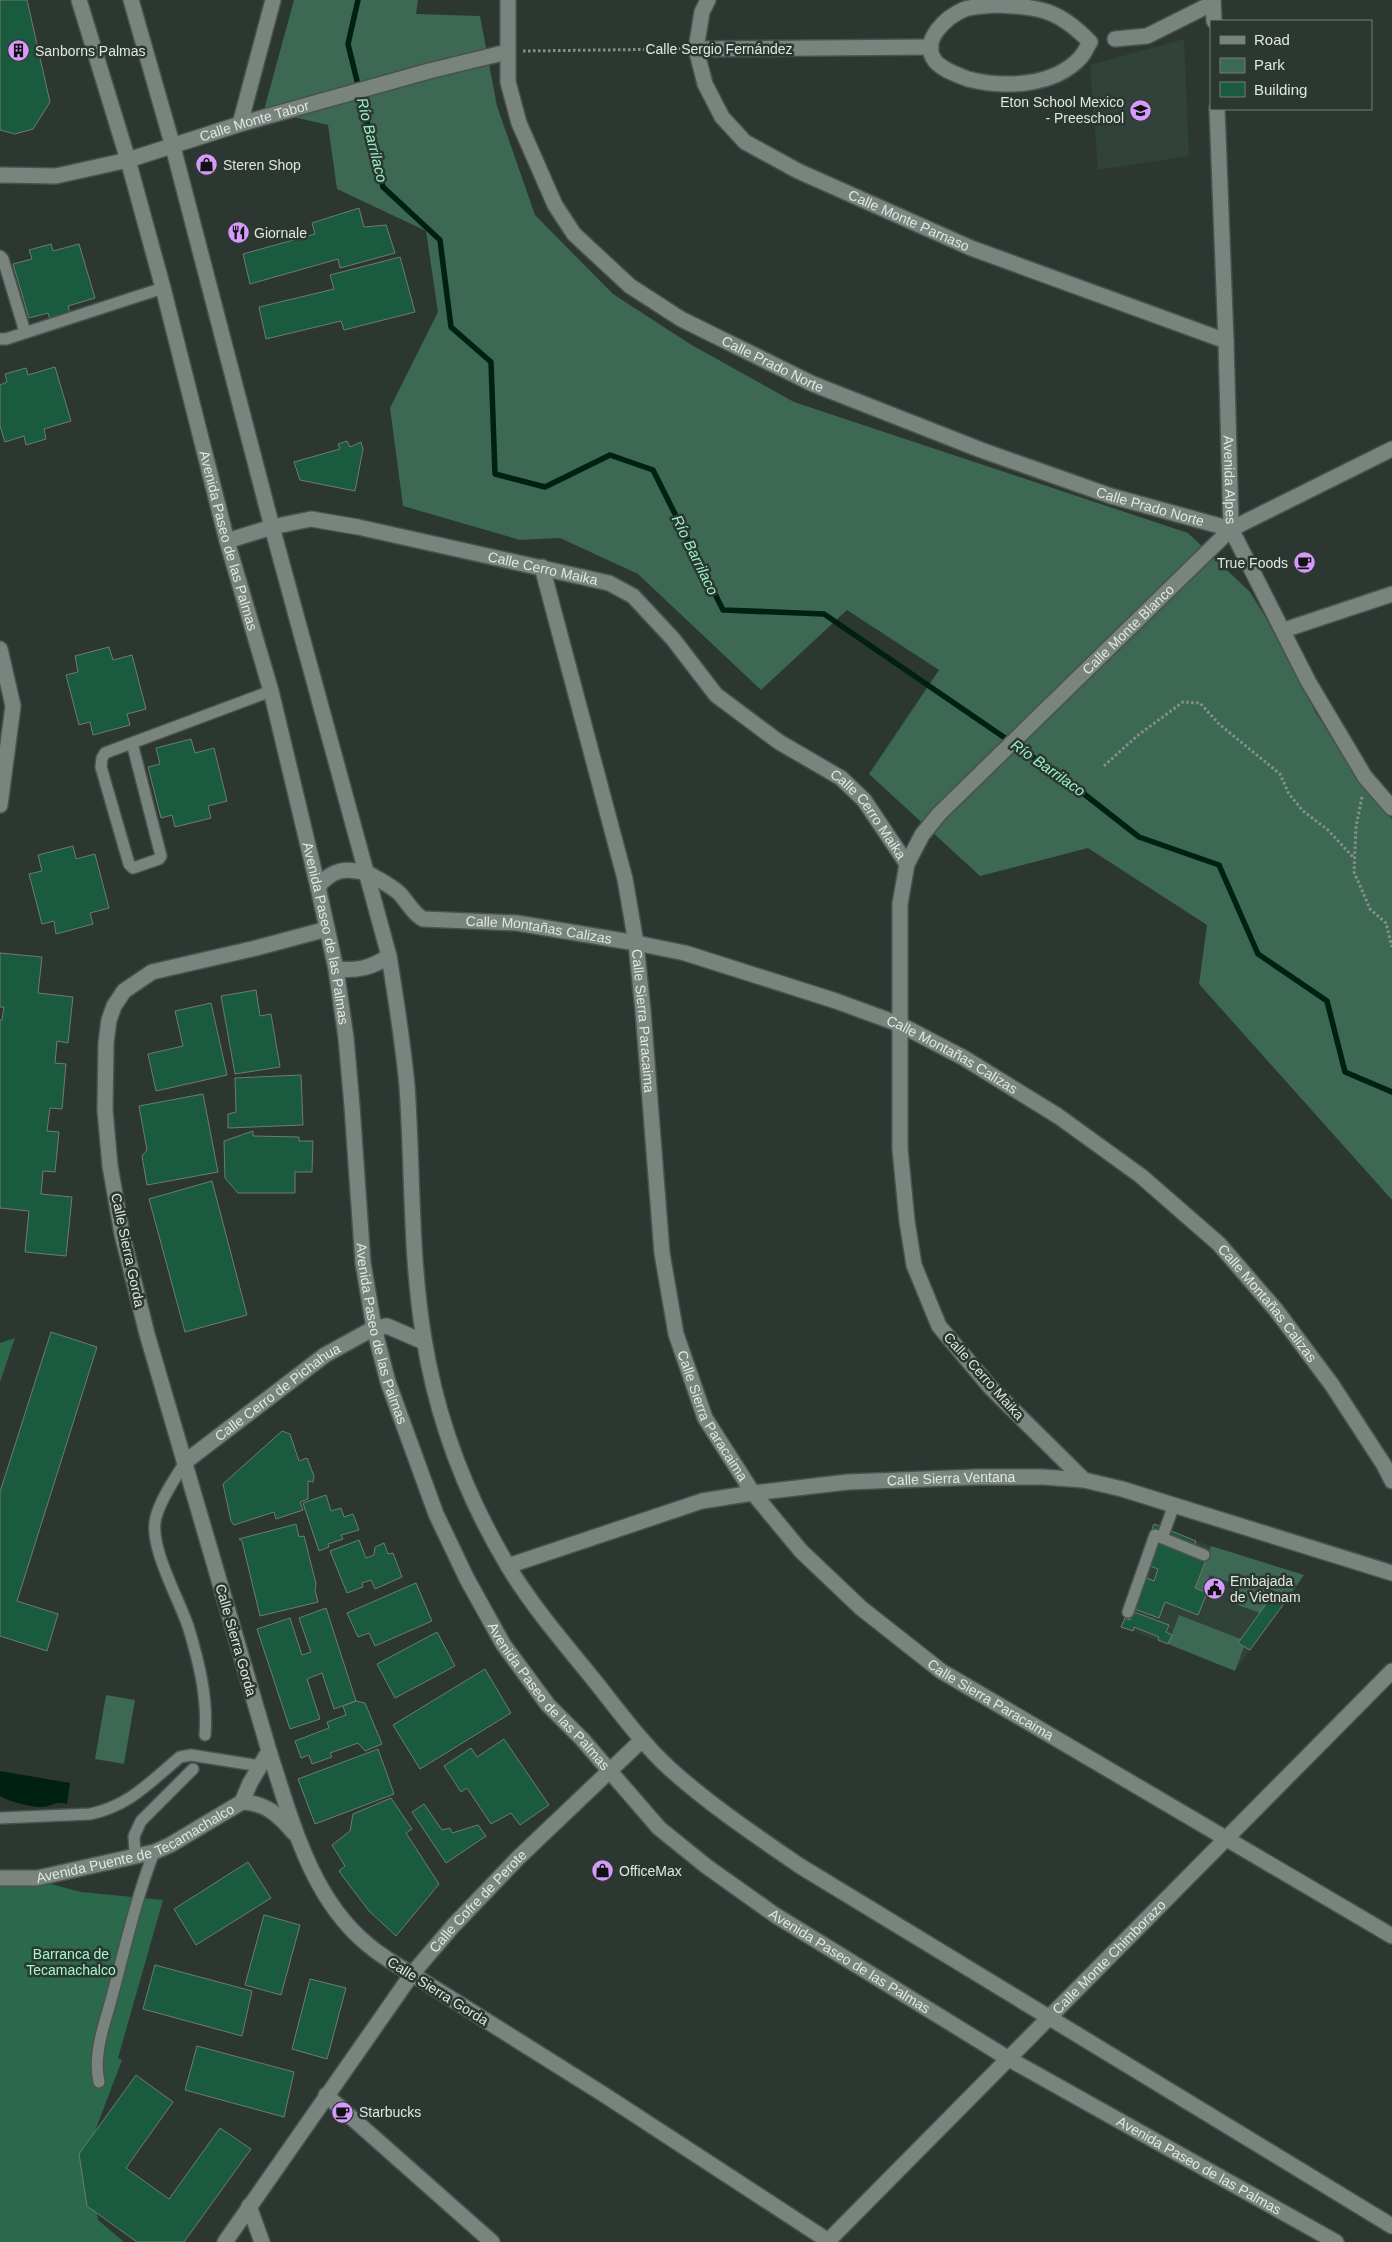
<svg xmlns="http://www.w3.org/2000/svg" width="1392" height="2242" font-family="Helvetica,sans-serif">
  <style>
    .built { fill: #304239 }
    .green { fill: #3d6853 }
    .forest { fill: #2b694d }
    .water { fill: #002013 }
    .lines { fill: none; stroke-linecap: round; stroke-linejoin: round }
    .stream { stroke: #002013; stroke-width: 5.5 }
    .building { fill: #1a5a3f; stroke: #6e7b74 }
    .service-casing { stroke: #49524e; stroke-width: 14 }
    .minor-casing { stroke: #49524e; stroke-width: 18 }
    .tertiary-casing { stroke: #49524e; stroke-width: 18 }
    .secondary-casing { stroke: #49524e; stroke-width: 18 }
    .path { stroke: #87908b; stroke-width: 3; stroke-dasharray: 2.5 2.5; stroke-linecap: butt }
    .service { stroke: #78847d; stroke-width: 11 }
    .minor { stroke: #78847d; stroke-width: 15 }
    .tertiary { stroke: #78847d; stroke-width: 15 }
    .secondary { stroke: #78847d; stroke-width: 15 }
    .labels { text-anchor: middle; stroke-width: 5; stroke-linejoin: round; paint-order: stroke }
    .street-label { font-size: 14px; fill: #e0e7e3; stroke: #2c3731 }
    .poi-label { font-size: 14px; fill: #e0e7e3; stroke: #2c3731; text-anchor: start }
    .park-label { font-size: 14px; fill: #9ffbce; stroke: #2c3731 }
    .water-label { font-size: 15px; font-style: italic; fill: #98f4c6; stroke: #2c3731 }
  </style>
  <rect width="100%" height="100%" fill="#2c3731"/>
  <path class="built" d="M1184,39l5,117 -91,14 -8,-105z
    M1154,1524l42,17 108,34 -69,96 -114,-45z"/>
  <path class="green" d="M294,0h124l-2,14 64,2 17,90 38,109 78,79 77,50 104,58 394,131 62,59 16,26 50,95 45,70 31,36v381l-193,-216 8,-59 -119,-77 -108,28 -111,-102 70,-104 -92,-60 -86,80 -123,-116 -78,-36 -40,2 -117,-34 -13,-98 48,-96 -12,-81 -89,-42 -9,-64 -64,-15z
    M1211,1546l93,29 -19,27 -25,11 -28,-10 5,-18 -27,-10 -7,16 -8,-3z
    M1179,1615l62,24 -3,4 6,4 -9,24 -67,-27z
    M106,1695l29,5 -11,64 -29,-5z"/>
  <path class="forest" d="M15,1338l-15,44v-39z
    M37,1883l14,1 30,8 82,8 -45,158 4,2 -36,95 12,65 26,22h-124v-355z"/>
  <path class="water" d="M0,1771l70,12 -3,21c-14,-3 -12,1 -24,3 -9,1 -36,-6 -43,-11z"/>
  <g class="lines">
    <path class="stream" d="M358,0l-10,44 35,143 57,53 11,87 40,35 4,112 50,13 65,-32 43,15 70,140 101,4 241,165 74,58 80,28 39,89 69,47 18,71 47,20"/>
  </g>
  <path class="building" d="M0,0h27l23,102 -17,27 -18,5 -15,-4z
    M359,208l5,19 22,-2 9,28 -55,15 -2,-9 -88,25 -7,-30 72,-20 -3,-11z
    M51,244l2,7 26,-7 16,54 -27,8 3,10 -20,6 -3,-9 -19,5 -16,-54 19,-5 -3,-9z
    M400,257l15,55 -71,18 -3,-9 -75,18 -7,-32 75,-18 -4,-14z
    M55,367l16,54 -27,8 2,10 -20,6 -2,-9 -19,6 -5,-16v-41l7,-3 -2,-8 21,-6 2,7z
    M347,441l3,6 11,-5 2,7 -8,42 -55,-11 -6,-18 46,-13 -2,-5z
    M109,647l4,13 19,-5 14,54 -19,5 3,11 -37,10 -3,-13 -11,3 -13,-50 12,-3 -3,-16z
    M191,739l4,14 19,-5 13,53 -19,5 3,12 -36,9 -3,-12 -11,3 -13,-51 12,-3 -4,-16z
    M73,846l3,13 19,-5 14,54 -19,5 3,11 -37,10 -2,-13 -12,3 -13,-50 13,-3 -4,-16z
    M0,953l42,4 -4,36 35,4 -5,46 -11,-2 -2,22 11,1 -4,45 -12,-1 -3,23 12,1 -4,40 -12,-1 -2,23 31,3 -6,59 -41,-4 4,-41 -29,-3v-188h2l2,-13h-4z
    M256,990l4,26 11,-2 9,53 -45,7 -14,-78z
    M211,1003l16,72 -71,16 -8,-37 35,-8 -8,-35z
    M301,1075l2,50 -75,3v-14l8,-2 -1,-34z
    M203,1094l15,78 -71,13 -5,-29 5,-6 -8,-44z
    M253,1131v5l46,1v4h14l-1,31h-17v21h-57l-13,-15 -1,-37z
    M212,1181l35,134 -62,17 -36,-133z
    M51,1332l46,15 -80,254 41,13 -11,37 -47,-15v-144z
    M282,1431l8,3 9,27 8,-3 7,18 -1,6 -5,-1v18l-8,3 3,8 -27,9 -2,-7 -40,13 -3,-4 -8,-37z
    M326,1495l5,16 10,-3 3,9 9,-3 6,16 -18,5 2,4 -15,5 1,3 -10,4 -16,-48z
    M296,1524l3,13 5,-1 12,48 -1,6 3,12 -58,14 -18,-75 -3,-2z
    M1154,1524l42,17 -2,5 -42,-17z
    M359,1540l7,18 8,-3 1,-8 9,-4 4,11 5,-1 9,24 -27,12 -4,-9 -9,3 1,4 -16,6 -17,-42z
    M1158,1541l48,19 -11,28 12,5 -9,22 -33,-13 -6,16 -27,-10 12,-31 10,4 4,-12 -10,-4z
    M416,1583l16,38 -57,25 -6,-13 -11,4 -11,-24z
    M1269,1600l16,2 -35,48 -12,-7z
    M326,1608l30,93 -22,8 -12,-36 -15,6 13,40 -30,10 -33,-100 33,-11 12,37 9,-3 -12,-34z
    M1134,1612l35,13 -3,7 6,3 -4,9 -10,-4 1,-3 -25,-10 -1,4 -12,-4 4,-9 5,2z
    M437,1632l18,34 -60,32 -18,-34z
    M485,1669l26,44 -91,56 -27,-44z
    M356,1701l9,2 17,41 -17,7 -7,-8 -28,10 2,4 -20,7 -3,-9 -8,3 -6,-17 34,-13 -2,-6 19,-7 -3,-9z
    M504,1739l45,66 -29,20 -9,-12 -20,11 -24,-36 -6,4 -17,-26 27,-18 6,9z
    M378,1749l16,45 -79,30 -17,-45z
    M391,1798l21,31 -6,4 33,51 -43,52 -27,-25 -25,-33 -5,-7 6,-5 -13,-21 18,-14 3,-17z
    M424,1804l18,26 8,-2 2,5 26,-8 8,11 -40,27 -34,-51z
    M248,1862l23,36 -75,47 -22,-36z
    M264,1915l36,10 -19,70 -36,-10z
    M155,1965l97,26 -10,45 -99,-27z
    M310,1979l36,9 -19,71 -35,-10z
    M197,2046l97,26 -10,45 -99,-27z
    M136,2075l37,27 -47,66 43,31 51,-71 31,21 -67,93h-47l-50,-36 -8,-52z"/>
  <g class="lines">
    <defs>
      <path id="service" d="M0,256l3,3 22,73
        M0,339h6l157,-51
        M132,743l29,113 -2,3 -26,9 -4,-4 -28,-97 1,-9 3,-5 166,-62
        M185,1462c-10,17 -24,36 -29,55 -8,28 22,80 32,109 11,36 20,72 17,109
        M1162,1538l12,-33
        M1128,1612l27,-77 49,20
        M0,1818l90,-4c39,-8 60,-32 90,-57l11,-2 69,11
        M135,1856l-1,-20 7,-15 52,-52
        M99,2082c-7,-30 8,-64 15,-93 12,-46 23,-93 40,-137"/>
      <g id="minor">
        <path id="s1" d="M508,0v82l11,41 36,82 19,29 56,52 51,33 132,65 168,66 130,46 120,33"/>
        <path id="s2" d="M708,0l-6,12 -6,37 9,35 17,33 23,25 53,29 173,77 255,93"/>
        <path d="M1213,0l1,21"/>
        <path d="M995,5c45,2 63,4 95,37 -3,5 -6,12 -10,16 -27,29 -77,30 -112,21 -11,-4 -25,-9 -33,-18 -16,-21 13,-45 30,-52 9,-3 21,-3 30,-4z"/>
        <path d="M1115,39l32,-3 66,-33"/>
        <path d="M696,49l235,-2"/>
        <path id="s3" d="M1217,109l9,232 5,188 77,152 57,96 27,31"/>
        <path d="M240,124l33,-124"/>
        <path id="s4" d="M0,175l56,1 72,-16 112,-36 189,-53 78,-19"/>
        <path id="s5" d="M227,541l45,-14 39,-8 47,8 251,56 24,13 40,43 43,56 63,47 62,36 23,22 43,64"/>
        <path id="s6" d="M542,567l83,312 11,64 7,68 19,242 14,81 29,84 48,75 48,58 60,57 80,63 451,265"/>
        <path d="M1284,630l108,-36"/>
        <path d="M0,649l13,57 -13,99"/>
        <path id="s7" d="M368,873c11,7 22,12 31,20 9,9 13,20 24,26l94,4 119,20 49,10 151,48 63,23 65,34 94,58 83,60 78,68 57,66 56,75 52,80 8,16"/>
        <path id="s8" d="M185,1462l140,-107 49,-27"/>
        <path id="s9" d="M1084,1480l-93,-92 -52,-62 -25,-61 -7,-44 -7,-72v-245l7,-40 15,-29 17,-21 292,-285 161,-80"/>
        <path id="s10" d="M508,1566l194,-65 51,-8 95,-11 129,-5h66l41,3 38,9 270,84"/>
        <path d="M412,1974l191,120 227,148"/>
        <path d="M326,2095l166,147"/>
        <path d="M249,2206l13,36"/>
        <path id="s11" d="M827,2242l565,-571"/>
      </g>
      <path id="tertiary" d="M269,1751c22,67 41,146 98,193 14,12 29,21 45,30
        M242,1802c24,1 37,13 52,31"/>
      <g id="secondary">
        <path id="s12" d="M79,0l49,160 35,128 64,253 44,150 47,196 18,82 10,69 6,68 11,157 11,65 14,54 48,132 31,65 36,65 45,61 34,34 77,89 47,38 69,49 234,144 327,183"/>
        <path d="M131,0l42,147 99,380 117,429c7,43 14,87 18,130 6,85 3,169 17,253 13,80 42,157 84,227 24,40 56,77 86,114 24,30 47,62 75,88 41,37 86,67 131,98l592,360"/>
        <path d="M318,887c15,-19 28,-19 50,-14"/>
        <path d="M336,969c21,2 36,-1 53,-13"/>
        <path d="M374,1328l13,-2 37,16"/>
        <path id="s13" d="M0,1878h37l117,-26 16,-7 72,-43 8,-19 19,-32 -122,-417 -25,-100 -12,-68 -5,-56 1,-67 3,-23 5,-14 10,-15 28,-19 104,-24 71,-19"/>
        <path id="s14" d="M225,2242l187,-268 41,-48 65,-68 124,-118"/>
      </g>
    </defs>
    <use href="#service" class="service-casing"/>
    <use href="#minor" class="minor-casing"/>
    <use href="#tertiary" class="tertiary-casing"/>
    <use href="#secondary" class="secondary-casing"/>
    <path class="path" d="M523,51l158,-2
      M1104,766l33,-30 46,-34 17,1 19,21 61,50 9,20 14,17 25,19 26,28
      M1362,797l-6,30 -2,45 16,37 16,14 6,24"/>
    <use href="#service" class="service"/>
    <use href="#minor" class="minor"/>
    <use href="#tertiary" class="tertiary"/>
    <use href="#secondary" class="secondary"/>
  </g>
  <defs>
    <symbol id="building-disc" viewBox="-11 -11 22 22"><circle r="9.5" fill="#d69bfa" stroke="#2c3731"/><path d="M-4-6H4V6H1V3H-1V6H-4ZM-2.5-4.3h1.7v1.8h-1.7ZM.8-4.3h1.7v1.8H.8ZM-2.5-1h1.7V.8h-1.7ZM.8-1h1.7V.8H.8Z" fill="#111"/></symbol>
    <symbol id="school-disc" viewBox="-11 -11 22 22"><circle r="9.5" fill="#d69bfa" stroke="#2c3731"/><path d="M0-5L7-2L0 1L-7-2ZM-4 1L0 2.5L4 1V4Q0 6-4 4Z" fill="#111"/></symbol>
    <symbol id="shop-disc" viewBox="-11 -11 22 22"><circle r="9.5" fill="#d69bfa" stroke="#2c3731"/><path d="M-5-2.5h2.3a2.7 3.5 0 0 1 5.4 0H5L5.5 6h-11ZM-1.5-2.5h3a1.5 2.3 0 0 0-3 0Z" fill="#111"/></symbol>
    <symbol id="restaurant-disc" viewBox="-11 -11 22 22"><circle r="9.5" fill="#d69bfa" stroke="#2c3731"/><path d="M-5-6h1v4h1v-4h1v4h1v-4h1v5L-1.5 .5V6h-2V.5L-5-1ZM5-6V6H3V1.5H1.5Q1.5-4 5-6Z" fill="#111"/></symbol>
    <symbol id="cafe-disc" viewBox="-11 -11 22 22"><circle r="9.5" fill="#d69bfa" stroke="#2c3731"/><path d="M-5.5-4.5H6V0H3Q3 3.5 0 3.5H-2.5Q-5.5 3.5-5.5 0ZM3-3.2v2h1.7v-2ZM-6 4.5H4V6H-6Z" fill="#111"/></symbol>
    <symbol id="civic-disc" viewBox="-11 -11 22 22"><circle r="9.5" fill="#d69bfa" stroke="#2c3731"/><path d="M-.6-6.5H3V-4.5H.6V-3L4-1V1h2V6H-6V1h2V-1L-.6-3ZM-1.2 2.5V6h2.4V2.5Z" fill="#111"/></symbol>
  </defs>
  <g fill-rule="evenodd">
    <use href="#building-disc" x="6" y="38" width="25" height="25"/>
    <use href="#school-disc" x="1128" y="98" width="25" height="25"/>
    <use href="#shop-disc" x="194" y="152" width="25" height="25"/>
    <use href="#restaurant-disc" x="226" y="220" width="25" height="25"/>
    <use href="#cafe-disc" x="1292" y="550" width="25" height="25"/>
    <use href="#civic-disc" x="1202" y="1576" width="25" height="25"/>
    <use href="#shop-disc" x="590" y="1858" width="25" height="25"/>
    <use href="#cafe-disc" x="330" y="2100" width="25" height="25"/>
  </g>
  <g class="labels">
    <g class="street-label">
      <text x="719" y="54">Calle Sergio Fernández</text>
      <text dy="5" stroke="none"><textPath href="#s4" startOffset="262">Calle Monte Tabor</textPath></text>
      <text dy="5" stroke="none"><textPath href="#s2" startOffset="340">Calle Monte Parnaso</textPath></text>
      <text dy="5" stroke="none"><textPath href="#s1" startOffset="488">Calle Prado Norte</textPath></text>
      <text dy="5" stroke="none"><textPath href="#s3" startOffset="371">Avenida Alpes</textPath></text>
      <text dy="5" stroke="none"><textPath href="#s1" startOffset="892">Calle Prado Norte</textPath></text>
      <text dy="5" stroke="none"><textPath href="#s12" startOffset="561">Avenida Paseo de las Palmas</textPath></text>
      <text dy="5" stroke="none"><textPath href="#s5" startOffset="324">Calle Cerro Maika</textPath></text>
      <text dy="5" stroke="none"><textPath href="#s9" startOffset="1004">Calle Monte Blanco</textPath></text>
      <text dy="5" stroke="none"><textPath href="#s5" startOffset="744">Calle Cerro Maika</textPath></text>
      <text dy="5" stroke="none"><textPath href="#s7" startOffset="189">Calle Montañas Calizas</textPath></text>
      <text dy="5" stroke="none"><textPath href="#s12" startOffset="966">Avenida Paseo de las Palmas</textPath></text>
      <text dy="5" stroke="none"><textPath href="#s6" startOffset="466">Calle Sierra Paracaima</textPath></text>
      <text dy="5" stroke="none"><textPath href="#s7" startOffset="624">Calle Montañas Calizas</textPath></text>
      <text transform="translate(128 1250) rotate(78)" y="5">Calle Sierra Gorda</text>
      <text dy="5" stroke="none"><textPath href="#s7" startOffset="1029">Calle Montañas Calizas</textPath></text>
      <text dy="5" stroke="none"><textPath href="#s12" startOffset="1371">Avenida Paseo de las Palmas</textPath></text>
      <text transform="translate(984 1376) rotate(48)" y="5">Calle Cerro Maika</text>
      <text dy="5" stroke="none"><textPath href="#s8" startOffset="116">Calle Cerro de Pichahua</textPath></text>
      <text dy="5" stroke="none"><textPath href="#s6" startOffset="871">Calle Sierra Paracaima</textPath></text>
      <text dy="5" stroke="none"><textPath href="#s10" startOffset="455">Calle Sierra Ventana</textPath></text>
      <text transform="translate(236 1640) rotate(74)" y="5">Calle Sierra Gorda</text>
      <text dy="5" stroke="none"><textPath href="#s12" startOffset="1776">Avenida Paseo de las Palmas</textPath></text>
      <text dy="5" stroke="none"><textPath href="#s6" startOffset="1276">Calle Sierra Paracaima</textPath></text>
      <text dy="5" stroke="none"><textPath href="#s13" startOffset="142">Avenida Puente de Tecamachalco</textPath></text>
      <text dy="5" stroke="none"><textPath href="#s14" startOffset="425">Calle Cofre de Perote</textPath></text>
      <text dy="5" stroke="none"><textPath href="#s11" startOffset="401">Calle Monte Chimborazo</textPath></text>
      <text dy="5" stroke="none"><textPath href="#s12" startOffset="2181">Avenida Paseo de las Palmas</textPath></text>
      <text transform="translate(438 1991) rotate(32)" y="5">Calle Sierra Gorda</text>
      <text dy="5" stroke="none"><textPath href="#s12" startOffset="2586">Avenida Paseo de las Palmas</textPath></text>
    </g>
    <g class="poi-label">
      <text x="35" y="56">Sanborns Palmas</text>
      <text x="1124" y="107" text-anchor="end">Eton School Mexico<tspan x="1124" dy="16">- Preeschool</tspan></text>
      <text x="223" y="170">Steren Shop</text>
      <text x="254" y="238">Giornale</text>
      <text x="1288" y="568" text-anchor="end">True Foods</text>
      <text x="1230" y="1586">Embajada<tspan x="1230" dy="16">de Vietnam</tspan></text>
      <text x="619" y="1876">OfficeMax</text>
      <text x="359" y="2117">Starbucks</text>
    </g>
    <g class="park-label">
      <text x="71" y="1959">Barranca de<tspan x="71" dy="16">Tecamachalco</tspan></text>
    </g>
    <g class="water-label">
      <text transform="translate(372 140) rotate(76)" y="5">Río Barrilaco</text>
      <text transform="translate(695 555) rotate(64)" y="5">Río Barrilaco</text>
      <text transform="translate(1048 768) rotate(35)" y="5">Río Barrilaco</text>
    </g>
  </g>
  <rect x="1210" y="20" width="162" height="90" fill="#2c3731" stroke="#747d78"/>
  <rect x="1220" y="36" width="25" height="8" fill="#78847d" stroke="#747d78"/>
  <text x="1254" y="45" font-size="15" fill="#e0e7e3">Road</text>
  <rect x="1220" y="58" width="25" height="15" fill="#3d6853" stroke="#747d78"/>
  <text x="1254" y="70" font-size="15" fill="#e0e7e3">Park</text>
  <rect x="1220" y="82" width="25" height="15" fill="#1a5a3f" stroke="#747d78"/>
  <text x="1254" y="95" font-size="15" fill="#e0e7e3">Building</text>
</svg>
